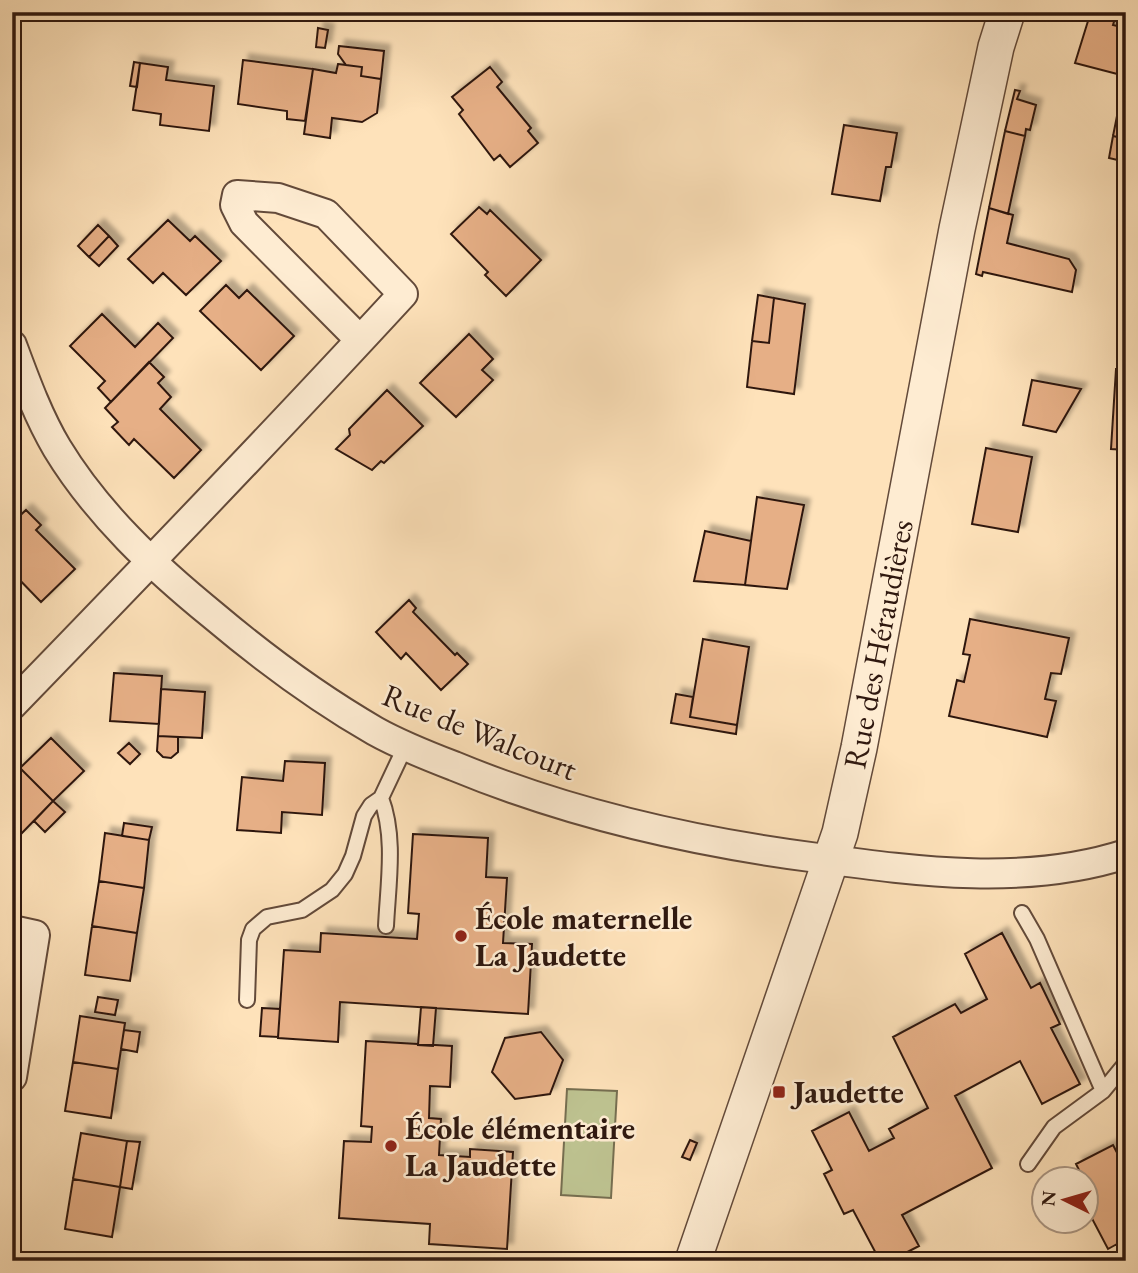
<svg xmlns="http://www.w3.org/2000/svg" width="1138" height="1273" font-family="'EB Garamond',serif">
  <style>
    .green { fill: #bec391; stroke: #766e50; stroke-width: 2 }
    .building { fill: #e6af86; stroke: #2f180f; stroke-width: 2; filter: url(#shadow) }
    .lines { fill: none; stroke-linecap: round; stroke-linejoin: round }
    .service-casing { stroke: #634a3a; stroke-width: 18 }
    .minor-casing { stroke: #634a3a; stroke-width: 32 }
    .tertiary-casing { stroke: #634a3a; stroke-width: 38 }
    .service { stroke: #feecd2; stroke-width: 14 }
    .minor { stroke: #feecd2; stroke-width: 28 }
    .tertiary { stroke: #feecd2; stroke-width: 35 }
    .poi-dot { fill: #8f2418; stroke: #feecd2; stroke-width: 2.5 }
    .labels { text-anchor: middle; stroke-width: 5; stroke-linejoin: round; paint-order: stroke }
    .street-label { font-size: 32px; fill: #2f180f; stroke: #feecd2 }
    .poi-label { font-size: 32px; font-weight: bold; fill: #2f180f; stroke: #feecd2; text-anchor: start }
  </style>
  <defs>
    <filter id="shadow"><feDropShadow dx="6" dy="-6" stdDeviation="2" flood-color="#0004"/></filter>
  </defs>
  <rect width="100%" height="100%" fill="#fee2ba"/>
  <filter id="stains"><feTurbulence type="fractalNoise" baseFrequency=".00286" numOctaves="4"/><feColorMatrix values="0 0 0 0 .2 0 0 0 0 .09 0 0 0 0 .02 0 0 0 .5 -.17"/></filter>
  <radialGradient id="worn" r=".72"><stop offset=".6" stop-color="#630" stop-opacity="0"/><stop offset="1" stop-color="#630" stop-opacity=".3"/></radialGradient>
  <path class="green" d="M567,1089l50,2 -6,107 -50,-3z"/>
  <path class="building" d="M1098,12h19l-4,13 13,3v111l-13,-3 12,-60 -50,-13 13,-42z
    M318,28l10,2 -3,18 -9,-1z
    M339,46l45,5 -3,28 -20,-3 1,-9 -16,-2 -8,-11z
    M243,60l70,9 -8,52 -18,-2v-8l-49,-7z
    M134,62l6,1 -3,24 -7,-1z
    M140,63l28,4 -2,13 48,6 -5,45 -49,-6 1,-11 -28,-4z
    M338,64l24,3 -1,9 20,3 -4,34 -15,9 -30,-4 -2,20 -26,-4 9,-65 23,4z
    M490,67l12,15 -5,5 34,41 -3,3 10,12 -28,24 -10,-12 -6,5 -35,-46 4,-4 -11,-13z
    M1015,90l5,1 -3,8 19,6 -6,25 -4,-1 -1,7 -20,-5z
    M844,125l53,8 -6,34h-5l-6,34 -48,-7z
    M1005,131l20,5 -17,78 -19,-6z
    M1113,136l13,3v23l-17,-4z
    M479,207l8,7 3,-4 51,50 -35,36 -21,-21 3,-3 -37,-38z
    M989,208l24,7 -6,28 62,16 7,11 -4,22 -89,-20 -1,4 -6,-2z
    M168,220l22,21 5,-5 26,25 -35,34 -23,-22 -10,10 -25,-24z
    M98,225l11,11 -20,21 -11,-11z
    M109,236l9,10 -19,20 -10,-9z
    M226,285l13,13 8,-8 47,46 -33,34 -61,-59z
    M758,295l16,3 -5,45 -17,-2z
    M774,298l31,6 -11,90 -47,-7 5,-46 17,2z
    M102,314l33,33 23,-24 15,15 -62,64 -13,-14 7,-7 -35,-35z
    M469,334l24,25 -11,11 11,10 -37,37 -36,-34z
    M149,362l15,15 -6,6 13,14 -11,12 41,41 -27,28 -40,-39 -5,6 -17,-18 6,-5 -13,-14z
    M1116,369l10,1v80l-15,-1z
    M1032,380l49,9 -25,43 -33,-7z
    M387,390l36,36 -39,37 -3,-2 -9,9 -36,-21 14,-14 -1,-6z
    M986,448l46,9 -14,75 -46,-8z
    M757,497l47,8 -17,84 -42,-4z
    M26,510l15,15 -5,5 39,39 -34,33 -29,-30v-49z
    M705,531l46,10 -6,44 -51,-4z
    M409,600l7,8 -3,4 42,43 2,-2 11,11 -27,26 -35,-37 -5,6 -25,-27z
    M970,619l99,19 -8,36 -10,-1 -6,26 11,2 -9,36 -98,-21 8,-36 7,2 6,-27 -7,-1z
    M703,639l46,8 -12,78 -47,-8z
    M114,673l48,3 -3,48 -49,-3z
    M161,689l44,3 -3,46 -44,-2z
    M676,694l17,3 -3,20 47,8 -1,9 -65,-11z
    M158,736l20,1v15l-7,6 -8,-1 -6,-6z
    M51,738l33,33 -31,30 -33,-33z
    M129,743l11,11 -10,10 -12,-11z
    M285,761l40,2 -3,52 -40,-3 -1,21 -44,-3 5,-53 41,4z
    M20,768l33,33 -33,34 -8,-7v-52z
    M53,801l12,11 -20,20 -11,-11z
    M124,823l28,4 -3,13 -27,-4z
    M105,833l44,7 -5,48 -45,-7z
    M413,834l75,4 -2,39 21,1 -4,65 29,1 -4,70 -188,-12 -2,40 -60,-4 6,-88 36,2 1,-19 96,6 2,-25 -11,-1z
    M99,881l45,7 -7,45 -45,-7z
    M92,926l45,7 -7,48 -45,-6z
    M1002,933l29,55 9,-5 20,41 -9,4 29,56 -38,20 -22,-43 -65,35 37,72 -90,47 17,31 -29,15h-10l-27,-51 -9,4 -20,-40 8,-4 -20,-39 37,-19 20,39 25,-13 -5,-9 39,-21 -35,-71 62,-33 6,9 26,-14 -22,-45z
    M98,997l20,3 -3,15 -20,-3z
    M421,1007l15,1 -3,38 -15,-1z
    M262,1008l18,1 -2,28 -18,-1z
    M80,1016l45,7 -7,46 -45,-7z
    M124,1030l16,2 -3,20 -16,-3z
    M541,1032l22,28 -13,34 -35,5 -23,-27 13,-34z
    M366,1041l86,5 -2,41 -20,-1 -1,32 12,1 -2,36 31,2v-8l43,3 -6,97 -78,-5 1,-20 -91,-6 5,-77 27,1 1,-15 -11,-1z
    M73,1062l45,7 -7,49 -46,-7z
    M81,1133l46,8 -7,46 -47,-8z
    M690,1140l7,3 -7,17 -8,-3z
    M127,1141l13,1 -8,47 -12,-2z
    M1113,1145l13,25v91l-9,-17 -9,5 -21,-40 9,-4 -10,-22v-5h-3l-7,-14z
    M73,1179l47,8 -8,50 -47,-8z"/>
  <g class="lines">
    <defs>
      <path id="service" d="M381,798c15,39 7,86 5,128
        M1022,913l15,26 66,152
        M247,1000l2,-60 4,-11 14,-12 35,-7 30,-20 13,-16 8,-18 11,-40 7,-11 10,-7 25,-53
        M1028,1164l26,-37 49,-36 23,-28"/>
      <path id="minor" d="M12,345c13,35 26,71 45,103 40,66 98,120 157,168 51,43 104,82 161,115 25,14 53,25 79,35 116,48 239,76 364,92 101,14 209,28 308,-4
        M12,705c132,-136 263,-272 391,-411l-77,-80 -48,-16 -41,-3 -2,10 9,18 116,117
        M12,930l23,5 -23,142"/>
      <path id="tertiary" d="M693,1261l147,-428 19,-85 98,-519 39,-182 11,-35"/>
    </defs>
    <use href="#service" class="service-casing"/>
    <use href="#minor" class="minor-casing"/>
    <use href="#tertiary" class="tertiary-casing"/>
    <use href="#service" class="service"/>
    <use href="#minor" class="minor"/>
    <use href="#tertiary" class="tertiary"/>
  </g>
  <g class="poi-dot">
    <circle cx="461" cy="936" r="7"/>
    <rect x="772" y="1085" width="14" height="14" rx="3.5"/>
    <circle cx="391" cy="1146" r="7"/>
  </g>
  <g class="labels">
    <g class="street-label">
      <text transform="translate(878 644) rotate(-79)" y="11">Rue des Héraudières</text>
      <text transform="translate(480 732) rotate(22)" y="11">Rue de Walcourt</text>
    </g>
    <g class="poi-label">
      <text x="475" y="929">École maternelle<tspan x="475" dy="37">La Jaudette</tspan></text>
      <text x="793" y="1103">Jaudette</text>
      <text x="405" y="1139">École élémentaire<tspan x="405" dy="37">La Jaudette</tspan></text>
    </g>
  </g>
  <rect width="1138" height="1273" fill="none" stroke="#fee2ba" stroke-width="42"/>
  <rect x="14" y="14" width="1110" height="1245" fill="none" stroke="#2f180f" stroke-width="3.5"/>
  <rect x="21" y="21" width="1096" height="1231" fill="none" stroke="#2f180f" stroke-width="2"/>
  <g transform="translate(1065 1200) rotate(275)"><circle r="33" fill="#feecd2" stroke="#ab9784" stroke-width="2"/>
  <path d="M0-5L12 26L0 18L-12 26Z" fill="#8f2418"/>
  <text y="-10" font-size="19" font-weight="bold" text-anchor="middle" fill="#2f180f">N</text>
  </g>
  <rect width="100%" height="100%" filter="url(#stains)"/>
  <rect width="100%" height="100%" fill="url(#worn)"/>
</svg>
